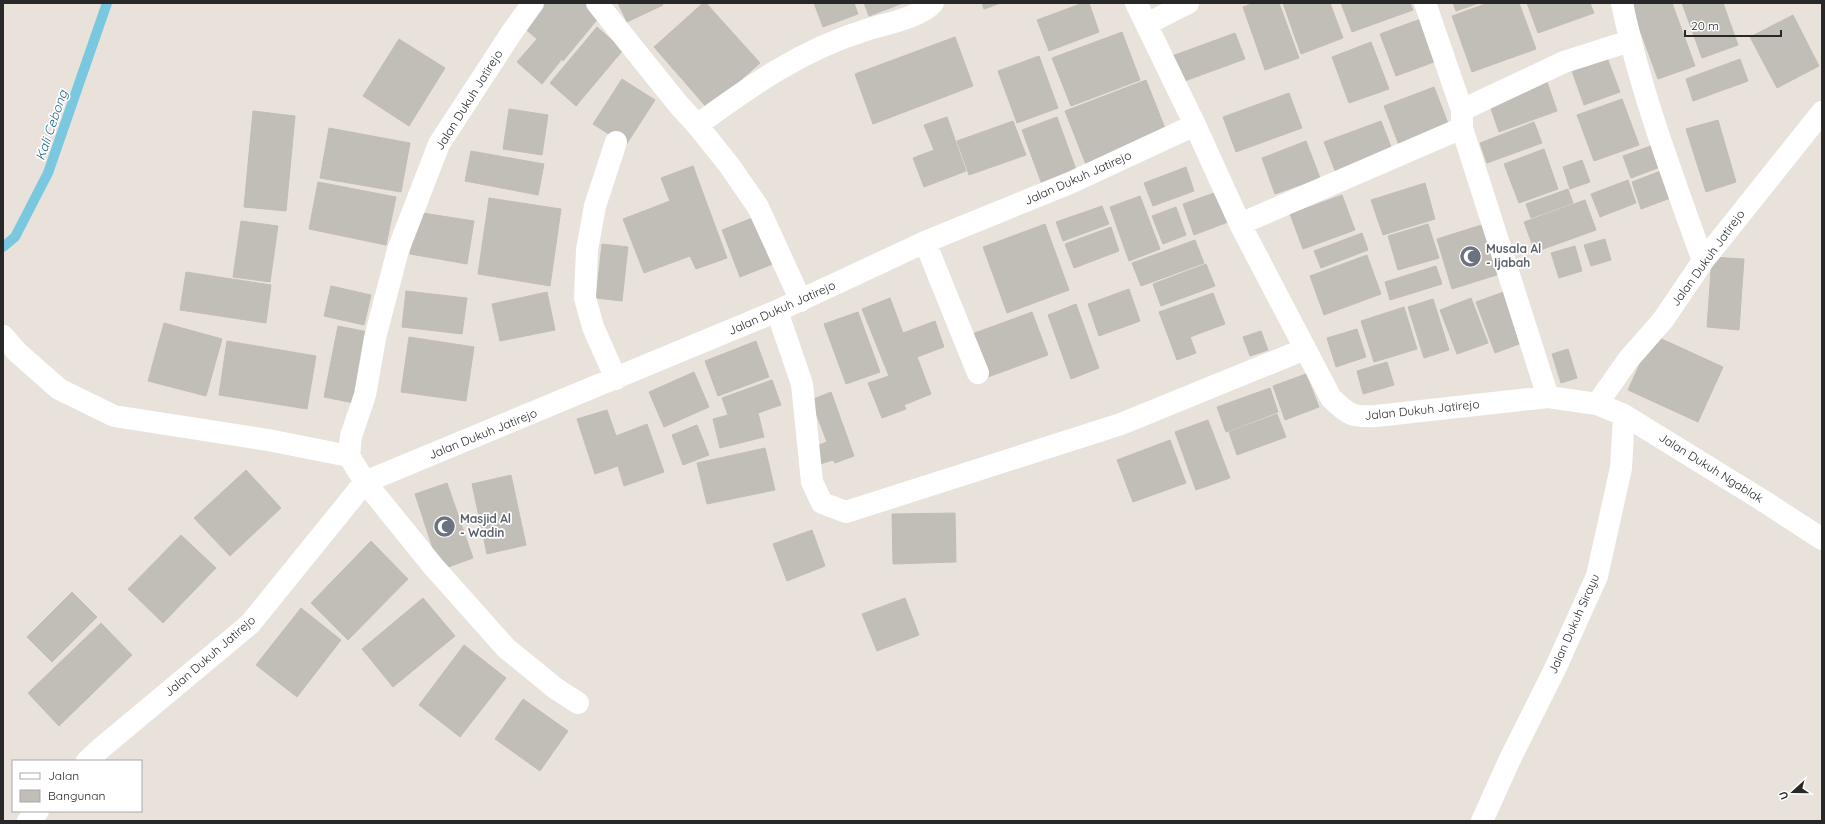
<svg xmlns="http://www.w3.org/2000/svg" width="1825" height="824" font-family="Quicksand,sans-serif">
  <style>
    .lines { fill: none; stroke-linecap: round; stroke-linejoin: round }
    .stream { stroke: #7ac8df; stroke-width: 10 }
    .building { fill: #c1bdb7; stroke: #c3beb5 }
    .minor { stroke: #fff; stroke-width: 22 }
    .labels { text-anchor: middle; stroke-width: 3.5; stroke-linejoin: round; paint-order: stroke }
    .street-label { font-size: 12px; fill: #282828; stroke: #fff }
    .worship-label { font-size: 12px; font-weight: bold; fill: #5b616d; stroke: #fff; text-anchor: start }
    .water-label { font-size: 13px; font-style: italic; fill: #1d6686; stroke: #fff }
  </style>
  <rect width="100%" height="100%" fill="#e8e2db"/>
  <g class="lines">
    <path class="stream" d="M3,247l12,-10 33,-64 59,-170"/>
  </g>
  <path class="building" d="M541,3h46l14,12 -38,46 -1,-2 -20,25 -25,-22 20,-23 -15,-13z
    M618,3h44l1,2 -36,17z
    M703,3h3l54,60 -52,46 -54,-62z
    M814,3h40l4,11 -35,13z
    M864,3h39l-34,13z
    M982,3h19l-17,6z
    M1083,3h6l10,29 -50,19 -12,-31z
    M1254,3h25l20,55 -34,12 -22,-63z
    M1283,3h47l13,35 -42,16z
    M1341,3h69l3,7 -61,22z
    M1453,3h26l-23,8z
    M1488,3h31l17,46 -64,23 -20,-56z
    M1527,3h63l4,10 -56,20z
    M1630,3h42l23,63 -37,13z
    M1682,3h41l15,42 -36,13z
    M1793,15l26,51 -42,22 -27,-51z
    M1426,17l16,42 -46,17 -16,-42z
    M597,27l26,23 -47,56 -26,-23z
    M1122,32l18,48 -69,26 -19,-48z
    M1235,33l10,26 -63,23 -10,-26z
    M955,37l18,49 -100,38 -18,-50z
    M399,39l46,29 -36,58 -46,-30z
    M1371,42l18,47 -40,14 -17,-46z
    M1606,55l14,37 -36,13 -13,-37z
    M1039,56l19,52 -41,15 -19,-52z
    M1740,59l8,22 -55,20 -7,-22z
    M622,79l33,21 -29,45 -33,-21z
    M1546,79l11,32 -58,21 -11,-32z
    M1146,80l22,56 -81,31 -22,-56z
    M1434,87l15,39 -50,19 -15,-39z
    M1289,93l13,35 -66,24 -13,-35z
    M1622,99l17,46 -45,16 -17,-46z
    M509,109l39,6 -6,40 -39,-6z
    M253,111l42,5 -9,95 -42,-4z
    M947,117l19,54 -42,16 -11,-29 21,-8 -10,-25z
    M1057,117l21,58 -35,12 -21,-57z
    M1718,120l18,62 -30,10 -20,-63z
    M1013,121l13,34 -57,20 -12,-34z
    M1381,121l12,31 -57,21 -12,-31z
    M1534,122l8,21 -55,20 -7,-20z
    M329,128l81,15 -9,49 -81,-14z
    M1306,141l14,37 -45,16 -13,-36z
    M1656,144l7,22 -32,12 -8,-22z
    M1544,149l14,40 -39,14 -15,-39z
    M471,151l73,13 -6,31 -73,-14z
    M1582,160l8,22 -20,7 -7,-22z
    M693,166l34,92 -31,11 -6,-13 -46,17 -21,-54 47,-18 -9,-23z
    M1186,167l8,24 -41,15 -9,-23z
    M1666,169l10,27 -35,13 -9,-27z
    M1628,180l8,23 -36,14 -9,-23z
    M318,182l78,15 -10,48 -77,-16z
    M1425,183l10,36 -52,16 -12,-35z
    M1568,189l5,14 -42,15 -5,-14z
    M1217,192l11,30 -34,13 -11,-31z
    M1342,195l13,35 -52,19 -13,-35z
    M1140,196l20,53 -31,12 -19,-54z
    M489,198l72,11 -11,77 -72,-12z
    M1585,200l11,30 -61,22 -11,-30z
    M1102,206l7,18 -46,17 -7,-19z
    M1176,207l10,28 -23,9 -11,-28z
    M416,212l58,9 -7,43 -57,-10z
    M760,215l18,47 -38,15 -18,-47z
    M241,221l37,5 -8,56 -37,-5z
    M1488,223l15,50 -51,16 -15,-50z
    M1045,224l24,66 -62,23 -24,-66z
    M1428,224l11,34 -41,12 -10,-34z
    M1111,227l8,24 -45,17 -9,-24z
    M1362,233l6,17 -47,18 -7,-17z
    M1605,239l6,21 -20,6 -7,-21z
    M1195,240l9,23 -63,23 -9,-23z
    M602,244l26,3 -6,54 -26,-3z
    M1575,246l7,25 -23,7 -8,-25z
    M1367,255l14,39 -57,21 -14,-39z
    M1712,257l32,2 -5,71 -32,-3z
    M1206,264l9,22 -54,20 -8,-22z
    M1436,266l6,18 -52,16 -5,-18z
    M186,272l85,13 -5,38 -86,-13z
    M331,286l40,9 -7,30 -40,-9z
    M1129,289l11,32 -41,15 -11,-32z
    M1509,290l18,51 -32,12 -19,-51z
    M406,291l61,7 -5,36 -60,-7z
    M547,292l8,38 -55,11 -8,-37z
    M1213,293l12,31 -35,13 6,16 -19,7 -18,-48z
    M890,298l13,35 32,-12 9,26 -27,10 14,37 -27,11 2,4 -24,9 -14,-35 21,-7 -27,-67z
    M1471,298l17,45 -31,11 -17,-44z
    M1433,299l16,51 -25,8 -16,-51z
    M1076,304l23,64 -28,11 -23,-64z
    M1404,307l13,42 -43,13 -13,-41z
    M858,312l22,60 -34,12 -22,-60z
    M1032,312l16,43 -60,22 -16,-43z
    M164,323l58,16 -16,57 -58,-15z
    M338,326l30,6 -14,71 -30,-6z
    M1357,329l9,28 -30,10 -9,-29z
    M1261,331l7,19 -18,6 -7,-19z
    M1653,335l70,32 -25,55 -70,-32z
    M409,337l65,10 -8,54 -65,-9z
    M227,341l89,15 -9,53 -88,-14z
    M756,341l13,36 -51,19 -13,-35z
    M1568,349l9,29 -16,5 -9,-29z
    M1387,362l7,23 -31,9 -6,-23z
    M694,372l15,35 -45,20 -15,-35z
    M1306,374l13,33 -34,13 -12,-34z
    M772,380l9,25 -23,8 6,24 -44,11 -7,-29 15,-4 -6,-17z
    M1270,388l8,24 -52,20 -9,-25z
    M831,392l23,64 -19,7 -2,-3 -16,5 -6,-17 16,-6 -16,-42z
    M607,410l9,26 31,-12 17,48 -40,14 -6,-20 -23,8 -18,-55z
    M1277,414l9,23 -49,18 -8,-23z
    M1208,420l22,58 -34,12 -21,-58z
    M697,425l12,30 -26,10 -11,-30z
    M1170,440l16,43 -53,19 -16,-42z
    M765,448l10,42 -68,14 -10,-41z
    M246,470l35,38 -51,48 -36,-38z
    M511,475l15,70 -39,9 -15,-70z
    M447,483l26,75 -33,12 -25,-76z
    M955,513l1,49 -63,2 -1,-50z
    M812,530l13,36 -38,15 -14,-37z
    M181,535l35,33 -53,55 -35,-34z
    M371,541l37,38 -60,61 -37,-37z
    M72,592l25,25 -45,45 -25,-25z
    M423,598l32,38 -62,51 -31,-38z
    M905,598l14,37 -42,16 -15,-37z
    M301,608l40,32 -44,57 -41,-32z
    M101,623l31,32 -73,71 -31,-33z
    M464,645l42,33 -46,59 -41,-32z
    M523,699l45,32 -28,40 -45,-32z"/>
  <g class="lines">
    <path class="minor" d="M597,3l81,101 19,21c55,-40 104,-75 169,-95 19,-6 53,-12 67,-27
      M1136,3l59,122 45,99 91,174c18,17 20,19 45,18l172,-19 49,7 27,11 138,85 60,39
      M1425,3l37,107v18l86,269
      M1622,3c18,88 51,174 81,258
      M1147,24l41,-21
      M1462,110l102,-48 66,-21
      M697,125l32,40 29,42 43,94
      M616,142l-21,64 -8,44 -2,48 8,29 23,52
      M1240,224l222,-96
      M925,242l53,131
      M777,311l25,73 10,98 10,21 24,9 275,-88 184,-75
      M3,336l14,16 42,37 55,27 154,24 81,16 16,26 68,84 73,82 49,40 23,15
      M1597,404l31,-44 35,-40 40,-59 119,-149
      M349,456l2,-20 14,-41 10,-57 23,-88 41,-106 73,-112 21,-29
      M87,761l13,-12 150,-125 115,-142 412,-171 148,-69 145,-59 125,-58
      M28,821l10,-10
      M1482,821l28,-62 45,-90 42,-93 24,-108 3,-53"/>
  </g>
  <defs>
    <symbol id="mosque-disc" viewBox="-11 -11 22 22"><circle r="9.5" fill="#6b7280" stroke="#fff"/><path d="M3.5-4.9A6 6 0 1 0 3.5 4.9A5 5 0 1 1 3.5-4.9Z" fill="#fff"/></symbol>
  </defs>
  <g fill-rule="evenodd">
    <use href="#mosque-disc" x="1458" y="244" width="25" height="25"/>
    <use href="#mosque-disc" x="432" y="514" width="25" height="25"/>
  </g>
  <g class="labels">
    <g class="street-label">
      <text transform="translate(469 100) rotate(-58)" y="4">Jalan Dukuh Jatirejo</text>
      <text transform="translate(1078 178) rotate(-24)" y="4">Jalan Dukuh Jatirejo</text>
      <text transform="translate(1708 258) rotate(-54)" y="4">Jalan Dukuh Jatirejo</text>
      <text transform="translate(782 308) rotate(-24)" y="4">Jalan Dukuh Jatirejo</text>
      <text transform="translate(1422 410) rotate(-6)" y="4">Jalan Dukuh Jatirejo</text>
      <text transform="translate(483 434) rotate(-22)" y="4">Jalan Dukuh Jatirejo</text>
      <text transform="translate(1711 468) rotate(32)" y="4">Jalan Dukuh Ngablak</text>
      <text transform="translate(1574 624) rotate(-66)" y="4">Jalan Dukuh Sirayu</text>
      <text transform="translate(210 656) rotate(-41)" y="4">Jalan Dukuh Jatirejo</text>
    </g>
    <g class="worship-label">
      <text x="1486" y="253">Musala Al<tspan x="1486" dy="14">- Ijabah</tspan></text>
      <text x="460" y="523">Masjid Al<tspan x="460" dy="14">- Wadin</tspan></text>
    </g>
    <g class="water-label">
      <text transform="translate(51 125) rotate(-71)" y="5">Kali Cebong</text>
    </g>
  </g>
  <rect width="1825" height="824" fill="none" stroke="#282828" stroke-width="8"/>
  <rect x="12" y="760" width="130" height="52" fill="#ffffff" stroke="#a9a9a9"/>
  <rect x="20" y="773" width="20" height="6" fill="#ffffff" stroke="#a9a9a9"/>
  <text x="48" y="780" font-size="12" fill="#282828">Jalan</text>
  <rect x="20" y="790" width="20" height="12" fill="#c1bdb7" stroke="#a9a9a9"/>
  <text x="48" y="800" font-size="12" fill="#282828">Bangunan</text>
  <g transform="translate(1793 792) rotate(249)" stroke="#ffffff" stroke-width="3" paint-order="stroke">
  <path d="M0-3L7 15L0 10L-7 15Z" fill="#282828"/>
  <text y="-6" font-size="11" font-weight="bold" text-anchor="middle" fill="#282828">U</text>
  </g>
  <path d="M1685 30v6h96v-6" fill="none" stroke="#282828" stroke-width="2"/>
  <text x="1691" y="30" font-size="12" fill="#282828" stroke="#ffffff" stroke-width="3" paint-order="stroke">20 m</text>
</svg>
